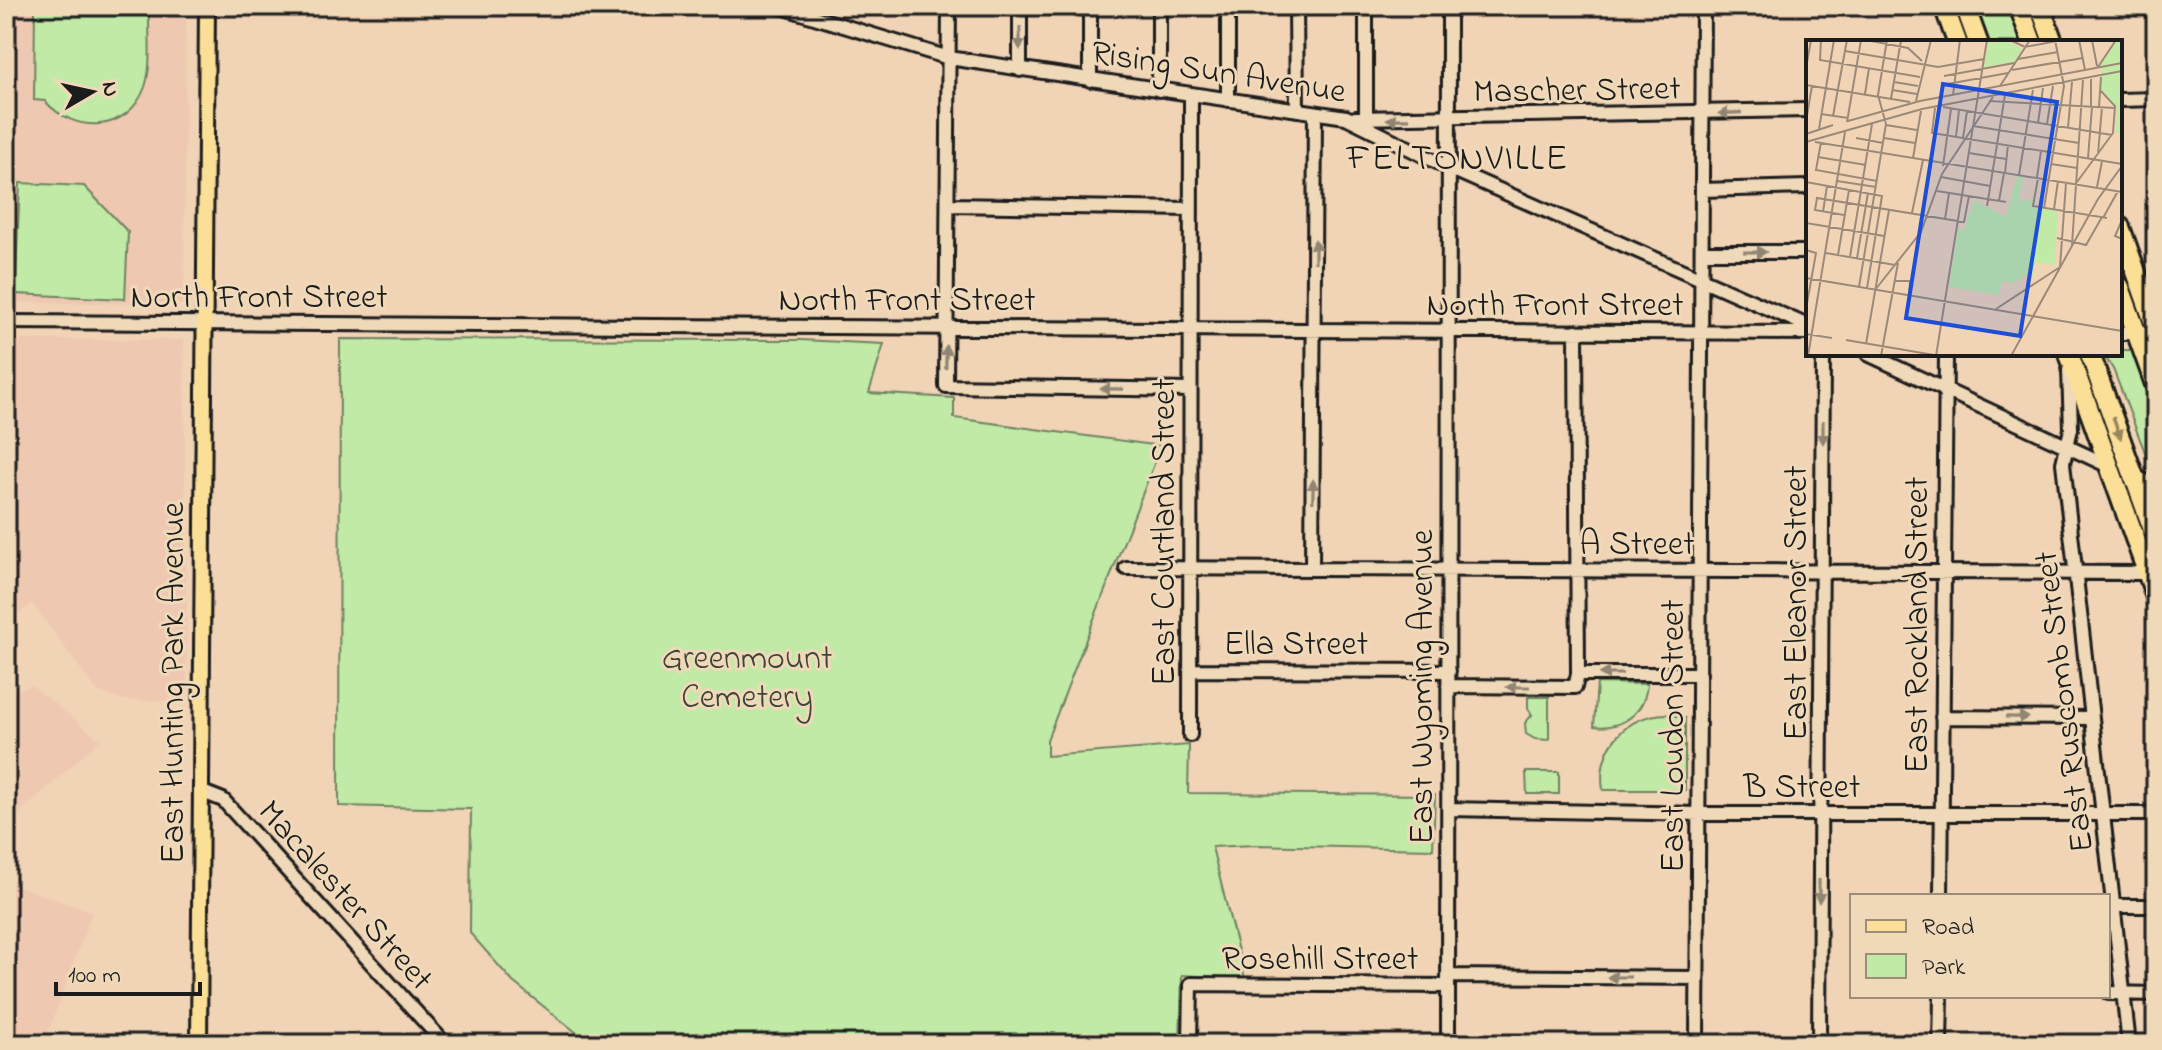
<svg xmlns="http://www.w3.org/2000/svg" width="2162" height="1050" font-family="'Indie Flower',sans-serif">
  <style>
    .built { fill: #efc8b1 }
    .green { fill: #c1eaa6; stroke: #6e8361; stroke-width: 2 }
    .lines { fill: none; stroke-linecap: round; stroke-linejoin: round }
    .minor-casing { stroke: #1c1c1c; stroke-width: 18 }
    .major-casing { stroke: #1c1c1c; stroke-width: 20 }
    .highway-casing { stroke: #1c1c1c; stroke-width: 24 }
    .minor { stroke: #efd9b8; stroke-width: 12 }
    .major { stroke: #fbdf96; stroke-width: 14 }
    .highway { stroke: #fbdf96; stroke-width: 18 }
    .oneway { fill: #908472 }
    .oneway2 { fill: #97875f }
    .labels { text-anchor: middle; stroke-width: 6; stroke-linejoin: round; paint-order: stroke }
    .street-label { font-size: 34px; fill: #1c1c1c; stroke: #efd9b8 }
    .park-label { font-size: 34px; fill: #3d4538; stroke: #efd9b8 }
    .neighbourhood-label { font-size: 36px; letter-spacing: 2px; fill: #1c1c1c; stroke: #efd9b8 }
    .inset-road { fill: none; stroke: #9c8a78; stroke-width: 2 }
    .view { fill: #1d4ed8; fill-opacity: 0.15; stroke: #1d4ed8; stroke-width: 4 }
    .inset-edge { fill: none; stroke: #1c1c1c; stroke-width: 4 }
  </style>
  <rect width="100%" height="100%" fill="#f1d3b6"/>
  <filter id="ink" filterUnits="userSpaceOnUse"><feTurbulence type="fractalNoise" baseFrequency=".0125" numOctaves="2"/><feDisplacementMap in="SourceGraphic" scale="16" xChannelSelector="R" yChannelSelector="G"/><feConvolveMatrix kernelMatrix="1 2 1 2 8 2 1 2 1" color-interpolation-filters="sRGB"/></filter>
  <g filter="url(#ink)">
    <path class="built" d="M6,6h180l-2,298 -178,-2z
      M6,340h178l3,361 -65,-1 -25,-9 -65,-88 -13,10 -13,-12z
      M31,685l69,55 -94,85v-129z
      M6,882l86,30 -48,132h-38z"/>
    <path class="green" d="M35,6h114c-1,25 4,57 -4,81 -17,46 -70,48 -100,14l-11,-1z
      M1975,6h35l13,36h-34z
      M20,183l64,3 44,46 -3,67 -110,-5z
      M340,339l460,1 84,4 -15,49 85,5v20l207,28 -114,294v16l142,-11 -1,48 247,2 -2,54 -178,-4 -43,2 33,132 -63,-4 -2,69h-598v-7l-69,-55 -43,-49 1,-124 -132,-3z
      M2120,350h14l22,57v58l-8,-5 -35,-91 -10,-15h17z
      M1597,683l50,1c-2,29 -25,46 -53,42z
      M1528,697h21v43l-14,-1 -9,-5 -1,-11 7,-8 -4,-7z
      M1667,714l18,4v72h-82c-6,-41 21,-75 64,-76z
      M1526,772h33v22h-32z"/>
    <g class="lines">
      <defs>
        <path id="minor" d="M778,6l171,52 397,59 103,51 359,158
          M949,6l-3,380 244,4
          M1020,6v64
          M1228,6v94
          M1296,6l1,104
          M1366,6v113
          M2153,6l3,9
          M1090,80v-74
          M1159,90v-84
          M2120,100l36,-1
          M1355,118l453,-8
          M1702,190l106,-3
          M948,205l242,4
          M1702,252h106
          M6,322l1802,11
          M2120,333h36
          M1868,354l241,112
          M2069,370l2,59 -8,34 66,581
          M1126,568l1021,5
          M1312,569l3,-456
          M1190,670l259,1
          M1578,674h122
          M1448,686l127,1 3,-13 -2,-343
          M1942,717l149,1
          M1190,735l1,-640
          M200,791l23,9 222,244
          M1449,809l251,5h456
          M1941,896l5,-542
          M2108,906h48
          M1448,976l249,2
          M2108,993l48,1
          M1190,1044l1,-60 257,2
          M1448,1044l1,-1038
          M1697,1044l6,-1038
          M1819,1044l4,-690
          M1940,1044l1,-48"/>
        <path id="major" d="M2131,476l25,11
          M199,1044l8,-1038"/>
        <path id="highway" d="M1944,6l13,36
          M1965,6l13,36
          M2019,6l13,36
          M2040,6l13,36
          M2120,227l36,101
          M2120,287l36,100
          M2069,354l87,243
          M2090,354l66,184"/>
      </defs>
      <use href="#minor" class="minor-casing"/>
      <use href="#major" class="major-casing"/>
      <use href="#highway" class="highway-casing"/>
      <use href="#minor" class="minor"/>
      <use href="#major" class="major"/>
      <use href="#highway" class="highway"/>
    </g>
    <defs><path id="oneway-solid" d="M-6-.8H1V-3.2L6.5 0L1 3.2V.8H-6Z" transform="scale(2)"/></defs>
    <g class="oneway">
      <use href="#oneway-solid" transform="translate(1020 38) rotate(90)"/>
      <use href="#oneway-solid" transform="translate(1730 113) rotate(178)"/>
      <use href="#oneway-solid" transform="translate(1398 119) rotate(179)"/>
      <use href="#oneway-solid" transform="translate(1315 251) rotate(-90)"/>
      <use href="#oneway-solid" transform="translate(1755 252)"/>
      <use href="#oneway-solid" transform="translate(946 357) rotate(-89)"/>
      <use href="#oneway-solid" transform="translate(1112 389) rotate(-179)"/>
      <use href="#oneway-solid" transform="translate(1823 432) rotate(90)"/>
      <use href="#oneway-solid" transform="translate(1313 491) rotate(-89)"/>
      <use href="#oneway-solid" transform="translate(1611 674) rotate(180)"/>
      <use href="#oneway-solid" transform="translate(1518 687) rotate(-180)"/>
      <use href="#oneway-solid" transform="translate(2017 717) rotate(1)"/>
      <use href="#oneway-solid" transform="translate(1819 891) rotate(90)"/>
      <use href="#oneway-solid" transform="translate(1619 977) rotate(-180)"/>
    </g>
    <use class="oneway2" href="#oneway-solid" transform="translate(2117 428) rotate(70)"/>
  </g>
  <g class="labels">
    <g class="street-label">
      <text transform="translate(1219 70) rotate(9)" y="12">Rising Sun Avenue</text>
      <text transform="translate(1577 88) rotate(-1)" y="12">Mascher Street</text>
      <text x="259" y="307">North Front Street</text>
      <text x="907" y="310">North Front Street</text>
      <text x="1555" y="315">North Front Street</text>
      <text transform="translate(1162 532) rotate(-90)" y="12">East Courtland Street</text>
      <text x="1637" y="554">A Street</text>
      <text transform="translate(1794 603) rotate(-90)" y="12">East Eleanor Street</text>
      <text transform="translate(1915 625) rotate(-90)" y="12">East Rockland Street</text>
      <text x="1296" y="654">Ella Street</text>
      <text transform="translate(171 683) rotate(-90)" y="12">East Hunting Park Avenue</text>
      <text transform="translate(1420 687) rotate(-90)" y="12">East Wyoming Avenue</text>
      <text transform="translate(2062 702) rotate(-97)" y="12">East Ruscomb Street</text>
      <text transform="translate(1671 736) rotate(-90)" y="12">East Loudon Street</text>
      <text x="1802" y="797">B Street</text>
      <text transform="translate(347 894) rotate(48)" y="12">Macalester Street</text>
      <text x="1320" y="969">Rosehill Street</text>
    </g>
    <g class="park-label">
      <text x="747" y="668">Greenmount<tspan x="747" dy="39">Cemetery</tspan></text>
    </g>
    <g class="neighbourhood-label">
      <text x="1458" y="169">FELTONVILLE</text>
    </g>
  </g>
  <g transform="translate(1806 40)">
    <rect width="316" height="316" fill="#f1d3b6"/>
    <path d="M183,0h17l16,9 -8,13 -30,5zM311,0h5v96l-6,-5 1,-23 -15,-18 -1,-26zM211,136l6,1 -4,24 15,-1 -2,6 26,5 -3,54 -20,-3 -2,14 -5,-3 -13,10 -13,-2 -3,14 -50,-8 9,-59 6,2 10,-30 32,17z" fill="#c1eaa6"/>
    <path class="inset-road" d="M15,0l-1,20 100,17M60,0l42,8 14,13M204,0l15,7 37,-7M273,0l6,30M286,0l5,26M39,11l93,16 46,-8M212,19l40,-7M292,27l18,-27M0,28l5,-28M206,30l71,-12M138,36l70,-13M285,39v28M88,42l24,4M0,45l104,17M136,45l66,-12M194,46l30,-46M86,50l25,4M59,54l4,-26M147,55l7,-55M85,59l10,-59M110,61l15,-61M183,61l126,7M137,67l169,28M293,67l2,-30M129,68l-3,25 190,31M15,74l27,4M27,76l14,-76M0,81l6,-35M42,81l72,-20 202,-38M41,82l14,-82M232,83l5,-35M241,84l6,-38M80,85l31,5M167,86l106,17M262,88l4,-46M13,89l15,-89M0,94l27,-9M150,97l3,-27M50,98l27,5M78,98l31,5M157,98l4,-27M0,102l116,-33 200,-38M9,102l307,50M15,102l-5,28 61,11M163,113l37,6M292,114l4,-47M12,117l48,8M107,118l8,-47M282,118l4,-51M245,124l26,4M137,126l8,-57M199,133l3,-28M213,135l14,-85M135,137l49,9M231,137l4,-26M232,138l-5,28 74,12M31,141l39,6M0,142l76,14 -15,92M271,142l36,-49 2,-27 -15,-16M291,147l5,-26M131,151l69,11M193,161l5,-28M181,166l18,-111M238,168l20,-122 -9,-46M248,169l4,-28M17,172l4,-26M106,173l11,-53M38,175l-29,-5 2,-12 147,24 5,-26M297,178l15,-27M139,179l4,-26M316,180l-7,16 7,3M0,183l78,13M251,198l29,7 16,-28M266,205l11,-165M0,210l10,3 -10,56M20,213l69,12M32,215l11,-65M44,217l22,-133M51,218l11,-65M0,238l316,53M89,241h15l-1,15M53,247l27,-163 -8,-29 9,-55M69,250l46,-58 21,-58 51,-77M190,269l64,-42 6,-84M0,294l26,4M40,300l94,16M60,304l23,-134M2,316l37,-224M75,316l17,-93M130,316l51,-316M205,316l87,-157 24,-33"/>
    <path class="view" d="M137,44l114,18 -37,234 -114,-18z"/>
    <rect width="316" height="316" class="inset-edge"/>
  </g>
  <rect width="2162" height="1050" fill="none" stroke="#efd9b8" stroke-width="32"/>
  <rect x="16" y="16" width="2130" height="1018" fill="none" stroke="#1c1c1c" stroke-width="3" filter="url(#ink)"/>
  <rect x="1850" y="894" width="260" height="104" fill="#efd9b8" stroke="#9b8d7a" stroke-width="2"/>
  <rect x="1866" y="920" width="40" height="12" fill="#fbdf96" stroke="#9b8d7a" stroke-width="2"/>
  <text x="1922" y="934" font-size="24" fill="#1c1c1c">Road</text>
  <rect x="1866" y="954" width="40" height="24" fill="#c1eaa6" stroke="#9b8d7a" stroke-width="2"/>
  <text x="1922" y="974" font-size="24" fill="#1c1c1c">Park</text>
  <g transform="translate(92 92) rotate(81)" stroke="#efd9b8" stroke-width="6" paint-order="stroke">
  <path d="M0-6L14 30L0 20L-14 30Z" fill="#1c1c1c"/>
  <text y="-12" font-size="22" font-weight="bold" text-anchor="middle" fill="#1c1c1c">N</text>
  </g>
  <path d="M56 982v12h144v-12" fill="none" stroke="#1c1c1c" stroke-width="4"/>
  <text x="68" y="982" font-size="24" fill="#1c1c1c" stroke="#efd9b8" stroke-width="6" paint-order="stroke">100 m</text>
</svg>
